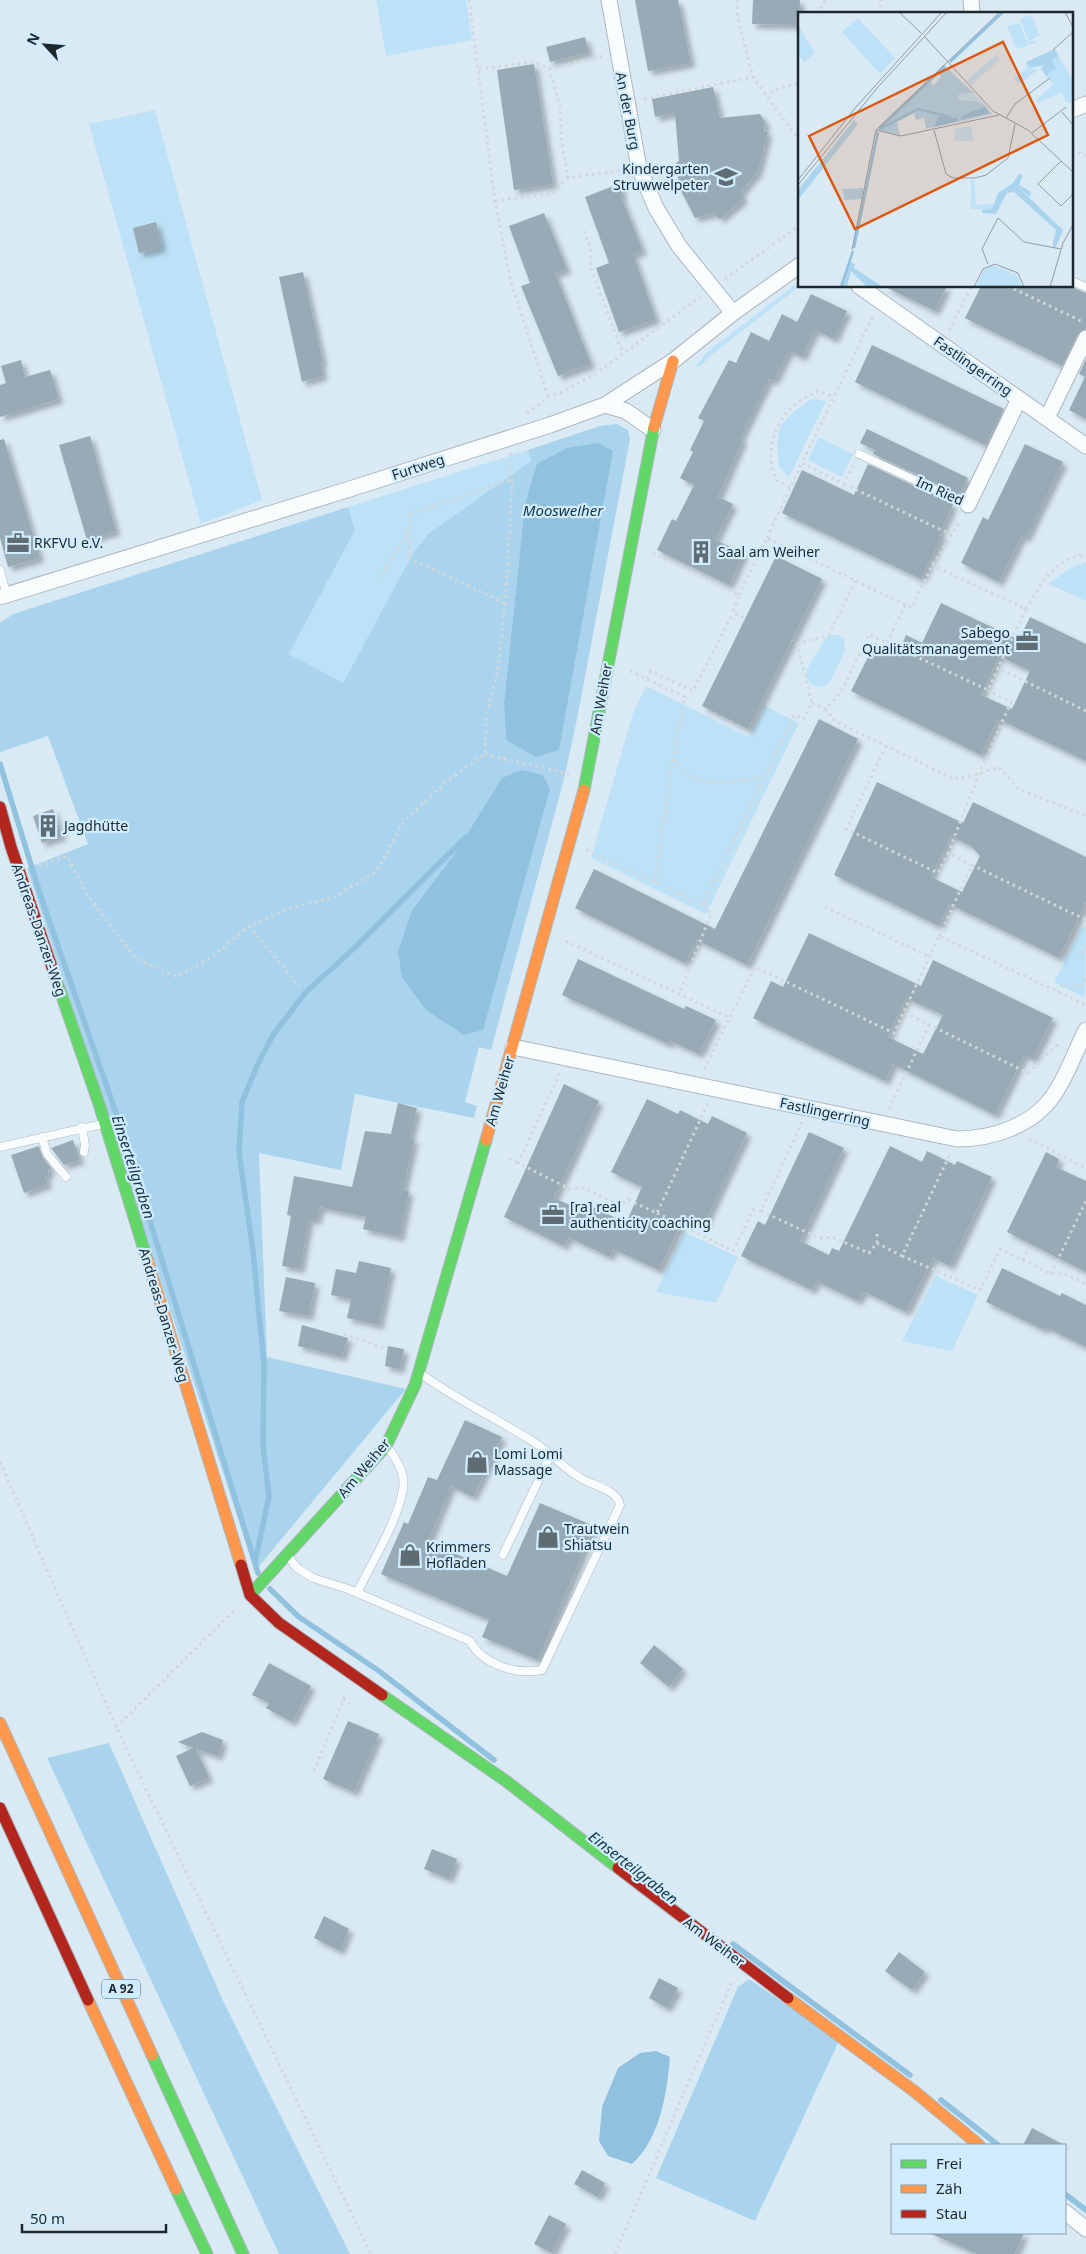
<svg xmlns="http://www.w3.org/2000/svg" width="1086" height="2254" font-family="'Noto Sans',sans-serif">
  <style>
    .green { fill: #bde1f6 }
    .forest { fill: #aad4ed; fill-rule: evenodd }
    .water { fill: #90c1de }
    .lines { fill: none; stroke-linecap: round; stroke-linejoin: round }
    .stream { stroke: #90c1de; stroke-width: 5.5 }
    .building { fill: #97aab5; fill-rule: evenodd; filter: url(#shadow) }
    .lane-casing { stroke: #abb7bf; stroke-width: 9 }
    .street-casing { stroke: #abb7bf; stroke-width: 17 }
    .fast-casing { stroke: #abb7bf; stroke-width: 13 }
    .slow-casing { stroke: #abb7bf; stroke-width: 13 }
    .jam-casing { stroke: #abb7bf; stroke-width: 13 }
    .path { stroke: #d2d7da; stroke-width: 3; stroke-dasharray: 2.5 4; stroke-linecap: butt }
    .lane { stroke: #f9fcfd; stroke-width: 8 }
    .street { stroke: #f9fcfd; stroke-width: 15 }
    .fast { stroke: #63d668; stroke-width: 11 }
    .slow { stroke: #ff974d; stroke-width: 11 }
    .jam { stroke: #b3261e; stroke-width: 11 }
    .labels { text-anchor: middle; stroke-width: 4.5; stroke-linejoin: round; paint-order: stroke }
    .shield { fill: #d0edff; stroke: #53636d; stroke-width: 1 }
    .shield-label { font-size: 12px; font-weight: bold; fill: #1d282e }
    .street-label { font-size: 14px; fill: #1d282e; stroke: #d0edff }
    .poi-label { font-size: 14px; fill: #1d282e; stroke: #d0edff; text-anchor: start }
    .water-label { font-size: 15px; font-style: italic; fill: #153242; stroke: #d0edff }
    .inset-river { fill: none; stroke: #90c1de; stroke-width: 2.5 }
    .inset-road { fill: none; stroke: #8e9ca5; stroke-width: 1 }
    .view { fill: #de570e; fill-opacity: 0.15; stroke: #de570e; stroke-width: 2.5 }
    .inset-edge { fill: none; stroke: #1d282e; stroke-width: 2.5 }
  </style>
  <defs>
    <filter id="shadow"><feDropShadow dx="4.5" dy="4.5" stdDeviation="2.5" flood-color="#0004"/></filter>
  </defs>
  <rect width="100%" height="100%" fill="#daeaf4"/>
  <path class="green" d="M376,0h90l6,40 -86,16z
    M155,110l107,390 -61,24 -112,-400z
    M800,281v5l-90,70 -8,9 -8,3 13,-16z
    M812,399l14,2 -37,76 -10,-10 -2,-23 3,-18 14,-15z
    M819,437l34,17 -11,23 -34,-17z
    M528,450l3,11 -103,73 -15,19 -70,130 -54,-29 66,-124 -7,-23z
    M1086,562v39l-37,-17 21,-16z
    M832,635h7l5,4 1,12 -15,31 -7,5 -7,-1 -6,-3 -4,-6 1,-8 19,-31z
    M646,686l103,51 16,-31 34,17 -93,191 -115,-56 42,-145z
    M1082,927l4,2 -1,69 -31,-16z
    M684,1232l54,25 -22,46 -60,-11z
    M936,1276l42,19 -26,56 -50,-10z"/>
  <path class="forest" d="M617,424l11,6 2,9 -53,280 -13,60 -73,271 -12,-3 -14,55 12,4 -3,12 -119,-24 -14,76 -82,-17 8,204 139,32 -151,182 -228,-703 61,-24 -40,-108 -48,16v-129l13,-9 335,-107 7,23 -66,124 54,29 70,-130 15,-19 103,-73 -3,-11 72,-24zM525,505l11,252 -30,-18 -2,-36zM550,789l-138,121 44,-58z
    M109,1743l115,260 126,251h-71l-232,-496z
    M749,1979l90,62 -84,180 -99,-43 82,-191z"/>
  <path class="water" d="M598,443l15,8 -54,299 -23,7 -30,-17 -2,-37 21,-199 12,-40 30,-16z
    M522,770l21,5 7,14 -67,241 -19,5 -38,-25 -24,-33 -4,-25 14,-42 44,-58 46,-74z
    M656,2051l14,6c-3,36 -10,82 -38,107l-24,-8 -9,-15 3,-34 16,-39 22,-15z"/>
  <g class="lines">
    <path class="stream" d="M0,764l41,133 82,236 135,440
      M255,1562l14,-66 -6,-50 1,-82 -11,-113 -14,-99 3,-50 15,-36 16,-31 33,-43 44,-40 115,-114
      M270,1589l29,28 80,54 115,89
      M733,1944l177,131
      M941,2100l57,45
      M1065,2194l21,16"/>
  </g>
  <path class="building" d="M635,0h43l13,63 -43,8z
    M753,0h47l-1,25 -47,-1z
    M585,37l4,15 -39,10 -4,-15z
    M534,64l19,120 -39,6 -17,-120z
    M713,87l7,31 40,-4 5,8 -1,9 4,1 -10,39 -17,21 2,7 -23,20 -6,-6 -19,5 -15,-29 -4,-26 3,-2 -4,-48 -20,4 -3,-18z
    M621,183l1,16 21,52 -10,3 23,65 -37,13 -23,-64 13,-5 -24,-66z
    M544,213l23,56 -12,4 36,91 -33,12 -37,-90 9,-3 -21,-57z
    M156,222l6,26 -23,5 -6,-25z
    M303,272l20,90 -2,1 2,13 -21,6 -23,-105z
    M883,286h64l-12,25z
    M981,286h89l16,7v36l-8,5 -16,32 -97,-48z
    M811,294l36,17 -13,28 -19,-9 -13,27 -13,-6 -15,30 -5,-2 -29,59 3,1 -25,58 15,7 -18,36 29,13 -15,32 -72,-35 15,-31 4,2 18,-36 -14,-7 13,-26 -3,-2 14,-29 -6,-3 31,-58 7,3 15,-31 18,9 13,-27 15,8z
    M872,345l132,64 -19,36 -130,-63z
    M1086,359v60l-17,-9 16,-33 -6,-3z
    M21,360l4,17 25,-7 9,29 -59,18v-32l6,-2 -5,-17z
    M867,429l101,49 -7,14 -3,2 -85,-40 2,-4 -15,-7z
    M90,436l26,95 -29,9 -28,-95z
    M4,439l36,119 -32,9 -8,-29v-98z
    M1025,444l38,18 -37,76 -4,-2 -23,46 -38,-19 22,-46 5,3z
    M868,464l85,40 -14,31 3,1 -21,43 -139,-66 20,-43 52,25z
    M776,556l46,23 -74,150 -46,-23z
    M941,603l78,37 11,-23 56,27v117l-88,-42 -17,36 -130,-64 24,-48 23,11 8,-19 16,8zM999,656l31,15 -18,38 -31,-14z
    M819,719l39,20 -111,226 -50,-25 -12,23 -110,-55 19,-39 121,60z
    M877,782l86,41 10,-21 113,55v45l-27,56 -110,-54 -10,22 -105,-51zM951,836l20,10 9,10 -18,36 -31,-15z
    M53,809l9,27 -20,7 -9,-27z
    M809,933l112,53 12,-26 120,58 -20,41 -9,-4 -29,60 -102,-51 -8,17 -132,-63 18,-37 12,6zM906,998l37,17 -20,39 -35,-17z
    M578,959l106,50 2,-3 30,14 -17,34 -29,-13 -2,3 -106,-49z
    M564,1084l35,17 -45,97 27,12 3,-7 42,20 16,-36 -31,-15 36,-73 31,15 2,-4 28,14 4,-8 35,17 -43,91 -19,-9 -26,55 -46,-21 -3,8 -42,-20 -4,9 -60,-29z
    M398,1103l19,5 -7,30 4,1 -11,51 6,1 -9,46 -37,-8 3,-12 -46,-10 -3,13 -8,-1 -9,50 -18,-3 9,-50 -4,-1 7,-39 58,11 13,-56 26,3z
    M809,1132l35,16 -44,93 29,14 3,-7 7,3 51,-105 32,16 5,-11 28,14 2,-4 35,16 -42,89 -17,-8 -27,54 -43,-21 -5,10 -42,-20 -4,9 -71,-34 17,-35 7,4z
    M73,1140l7,20 -16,5 -13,-17z
    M39,1146l3,11 10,12 -4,1 1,4 -4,2 3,8 -24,9 -13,-38z
    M1046,1152l13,7 -3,8 30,14v91l-79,-40z
    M359,1261l32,7 -12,57 -32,-7 4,-19 -20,-4 5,-26 20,4z
    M1002,1268l58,28 2,-3 24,12v42l-41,-20 -1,3 -58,-28z
    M286,1277l29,6 -6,33 -30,-5z
    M302,1325l46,13 -6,19 -44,-11z
    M388,1346l16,3 -4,20 -15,-3z
    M465,1420l37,17 -29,60 -22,-11 -23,56 79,34 33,-73 54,23 -56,134 -56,-23 7,-17 -108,-46 23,-52 4,2 20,-47 9,3z
    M654,1645l29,24 -14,18 -29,-24z
    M269,1663l42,23 -19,36 -26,-14 3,-5 -17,-8z
    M348,1721l31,13 -25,58 -31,-13z
    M202,1732l21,8 -5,16 -22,-7 13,29 -19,8 -14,-30 17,-8 -15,-6z
    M432,1849l25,10 -8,20 -25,-10z
    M324,1916l25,13 -9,22 -26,-13z
    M899,1952l26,20 -13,18 -27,-19z
    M659,1978l19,10 -11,20 -18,-10z
    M1032,2128l32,17h-41z
    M582,2170l23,13 -7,14 -24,-13z
    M549,2215l17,9 -14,29 -18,-9z
    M929,2233h95l-9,21h-38z"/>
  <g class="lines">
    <defs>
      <path id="lane" d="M1072,281l14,6
        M859,454l109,51
        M0,570l7,26
        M82,1127l3,18 -1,7
        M42,1137l5,17 19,23
        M0,1147l103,-23
        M287,1555l10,13 16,10 35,11 122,52c13,24 46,34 72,29l78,-165c-2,-14 -24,-19 -36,-25 -21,-11 -35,-30 -55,-41 -36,-22 -73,-40 -108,-65
        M503,1555l47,-99
        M357,1593c15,-31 40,-70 46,-104 3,-15 -7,-31 -16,-42"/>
      <path id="street" d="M609,0l30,168 17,40 23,38 54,67
        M971,0l1,14
        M1072,110l14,-6
        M859,286l227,160
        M605,405l21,6 27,19
        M1047,418l39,-80
        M968,505l51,-106
        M0,597l353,-109 197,-63 55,-20 68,-44 60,-48 67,-48
        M513,1047l444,92c35,0 75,-13 96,-43 14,-19 22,-45 33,-66
        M1065,2212l21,17"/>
      <path id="fast" d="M584,790l70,-363
        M54,973l45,131 48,155
        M250,1595l136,-149 29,-61 71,-245
        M382,1695l124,86 112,87
        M152,2055l91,199
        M176,2189l31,65"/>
      <path id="slow" d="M654,427l19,-66
        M486,1140l98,-350
        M147,1259l94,306
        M0,1723l152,332
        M788,1998l126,93 65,54
        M88,2000l88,189"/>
      <path id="jam" d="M0,807l11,40 43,126
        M241,1565l9,30 29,28 103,72
        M0,1808l88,192
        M618,1868l170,130"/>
    </defs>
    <use href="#lane" class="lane-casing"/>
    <use href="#street" class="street-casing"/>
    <use href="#fast" class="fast-casing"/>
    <use href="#slow" class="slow-casing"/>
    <use href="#jam" class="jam-casing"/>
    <path class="path" d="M469,0l26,201 15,77 38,119
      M737,0l1,19 15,58 47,65
      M817,14l9,-14
      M880,14l1,-14
      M549,68l11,38 1,31 7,41
      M479,69l54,-7 16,6 53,-12
      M764,94l36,-12
      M644,99l109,-22
      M1072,150l14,6
      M495,201l56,-7 17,-16 56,-8
      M584,231l7,19 -1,16 33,88
      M725,279l75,-54
      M1008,286l75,36
      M949,330l23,-44
      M527,413l21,-16 15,-5 31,-17 106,-78
      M853,465l-9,19 -42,-21 71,-147
      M844,484l108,51 8,-15
      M790,487l-14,-7c-2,-7 -5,-16 -5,-23 -1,-31 20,-56 48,-66l14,6
      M767,538l35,-75
      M653,553l86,42 -6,18 12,5
      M932,565l94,44 -28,59
      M382,577l27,-49
      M739,595l28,-57 145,70 20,-43 20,-30
      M505,603l-97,-45 2,-44 102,-35
      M905,605l-18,38 101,47 10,-22 88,43
      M1026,609c16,-27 27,-49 60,-55
      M797,644l32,-9 26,-54
      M630,671l55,26 -12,62 -18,123
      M647,679l4,-8 42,20 40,-78
      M812,703l13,6 15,-15 29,-60 18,9
      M825,709l10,12 119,58 25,-5 19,-7 21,22 67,27
      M886,746l-40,83 92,44 10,-20
      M485,754l84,20
      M673,760c4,4 9,11 14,14 17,14 56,7 77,3
      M586,850l117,55 8,9 -32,80
      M972,865l-24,-12 31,-79 32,-72 -23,-12
      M39,866l28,-10 17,34 51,68 42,19 38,-22 34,-29 42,-18 45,-12 40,-24 28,-51 42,-39 39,-28 1,-35 12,-50 7,-66 7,-113 -1,-37
      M703,905l91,-190 10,4 8,-16 -15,-59 -5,-3
      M825,907l105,50
      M1084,919l2,15
      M249,926l51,61
      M939,936l33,-71 112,54 2,-5
      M566,941l164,77
      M1086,946l-5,8 5,9
      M1058,993l5,-8c10,1 18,3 23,-7
      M905,1013l123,60 30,-29 3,1
      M704,1069l51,-102 139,66 45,-97 147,69
      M560,1073l-42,90 52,26 13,-1 37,17 8,-5 29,13 51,-110
      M889,1109l40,-84
      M1029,1139l57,29
      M509,1159l9,4
      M628,1200l3,-7
      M761,1211l58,27 13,-1 37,16 8,-10 25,13 48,-102
      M657,1213l76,38 20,-41 8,1 41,-89
      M877,1243v-12
      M902,1256l78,34 20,-41 51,25 12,-1 23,11
      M1023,1260l7,-14
      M1051,1274l35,-73
      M344,1334l40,14
      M0,1462l116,265 255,527
      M343,1699l10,7
      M116,1727l121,-119
      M314,1771l32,-78
      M1025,2145v-1
      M615,2254l117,-273"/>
    <use href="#lane" class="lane"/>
    <use href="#street" class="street"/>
    <use href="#fast" class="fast"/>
    <use href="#slow" class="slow"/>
    <use href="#jam" class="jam"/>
  </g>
  <defs>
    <symbol id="school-bare" viewBox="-9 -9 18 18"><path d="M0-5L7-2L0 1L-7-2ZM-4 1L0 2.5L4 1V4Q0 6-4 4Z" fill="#5f6c73" stroke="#d0edff" stroke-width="2.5" paint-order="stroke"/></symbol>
    <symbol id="office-bare" viewBox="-9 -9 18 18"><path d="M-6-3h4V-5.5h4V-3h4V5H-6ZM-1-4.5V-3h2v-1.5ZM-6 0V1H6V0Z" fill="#5f6c73" stroke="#d0edff" stroke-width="2.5" paint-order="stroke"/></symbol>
    <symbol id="building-bare" viewBox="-9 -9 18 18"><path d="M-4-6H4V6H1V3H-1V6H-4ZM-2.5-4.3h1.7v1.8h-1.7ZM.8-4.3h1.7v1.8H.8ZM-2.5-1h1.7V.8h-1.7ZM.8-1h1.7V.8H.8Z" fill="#5f6c73" stroke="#d0edff" stroke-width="2.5" paint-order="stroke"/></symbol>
    <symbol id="shop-bare" viewBox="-9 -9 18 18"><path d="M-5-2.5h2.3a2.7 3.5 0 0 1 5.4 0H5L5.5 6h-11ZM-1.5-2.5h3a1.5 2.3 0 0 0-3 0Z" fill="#5f6c73" stroke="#d0edff" stroke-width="2.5" paint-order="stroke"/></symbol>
  </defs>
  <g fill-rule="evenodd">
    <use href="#school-bare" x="710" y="161" width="32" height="32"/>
    <use href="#office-bare" x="2" y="527" width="32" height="32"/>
    <use href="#building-bare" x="685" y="536" width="32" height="32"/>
    <use href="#office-bare" x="1011" y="625" width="32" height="32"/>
    <use href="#building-bare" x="32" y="810" width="32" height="32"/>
    <use href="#office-bare" x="537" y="1199" width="32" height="32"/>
    <use href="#shop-bare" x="461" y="1446" width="32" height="32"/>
    <use href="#shop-bare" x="532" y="1521" width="32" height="32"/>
    <use href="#shop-bare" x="394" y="1539" width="32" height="32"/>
  </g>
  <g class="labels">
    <rect class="shield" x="102" y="1979.5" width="38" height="19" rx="4"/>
    <g class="shield-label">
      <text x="121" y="1993">A 92</text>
    </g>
    <g class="street-label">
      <text transform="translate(628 111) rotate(79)" y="5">An der Burg</text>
      <text transform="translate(973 366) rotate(35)" y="5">Fastlingerring</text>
      <text transform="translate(418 467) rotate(-18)" y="5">Furtweg</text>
      <text transform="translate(940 491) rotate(24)" y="5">Im Ried</text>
      <text transform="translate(601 699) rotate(-80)" y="5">Am Weiher</text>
      <text transform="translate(39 930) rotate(71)" y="5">Andreas-Danzer-Weg</text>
      <text transform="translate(500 1091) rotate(-74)" y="5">Am Weiher</text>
      <text transform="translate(825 1112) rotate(12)" y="5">Fastlingerring</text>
      <text transform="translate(164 1315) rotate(73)" y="5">Andreas-Danzer-Weg</text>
      <text transform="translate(364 1468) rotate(-50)" y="5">Am Weiher</text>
      <text transform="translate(714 1942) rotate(37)" y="5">Am Weiher</text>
    </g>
    <g class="poi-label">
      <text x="709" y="174" text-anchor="end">Kindergarten<tspan x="709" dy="16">Struwwelpeter</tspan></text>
      <text x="34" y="548">RKFVU e.V.</text>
      <text x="718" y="557">Saal am Weiher</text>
      <text x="1010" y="638" text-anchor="end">Sabego<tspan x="1010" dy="16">Qualitätsmanagement</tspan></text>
      <text x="64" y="831">Jagdhütte</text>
      <text x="570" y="1212">[ra] real<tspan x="570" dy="16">authenticity coaching</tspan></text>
      <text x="494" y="1459">Lomi Lomi<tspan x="494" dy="16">Massage</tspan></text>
      <text x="564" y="1534">Trautwein<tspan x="564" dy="16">Shiatsu</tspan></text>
      <text x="426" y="1552">Krimmers<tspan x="426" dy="16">Hofladen</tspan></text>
    </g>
    <g class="water-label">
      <text x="563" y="516">Moosweiher</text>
      <text transform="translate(133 1167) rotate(72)" y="5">Einserteilgraben</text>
      <text transform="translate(633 1868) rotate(38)" y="5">Einserteilgraben</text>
    </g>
  </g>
  <g transform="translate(798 12)">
    <rect width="275" height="275" fill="#daeaf4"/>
    <path d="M233,3l11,24 -3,-4 -10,7 -9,-23zM60,6l37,40 -15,16 -38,-42zM222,11l7,20 10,-3v2l-20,7 -10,-23zM0,13l17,28 -11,10 -6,-10zM198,43l4,5 -29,25 -5,-4zM261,45l14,24 -1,22 -6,-1 -4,-10 -24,11 -2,-3 17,-15 -13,-18 14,-4 -3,-4zM227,51l5,6h9l-20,15 -5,-6 12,-9zM176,81l12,13 -14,-5 -14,-1 1,-6zM173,114l3,15h-20v-12zM173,168h3l2,25 18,-1 -2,5h-21zM194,253l25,10 5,12h-46l7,-16z" fill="#bde1f6"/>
    <path d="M257,37l4,8 -7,2 4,10 -8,4v5l-7,-9 4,-4 -15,3 -4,-6zM146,53l30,28 -15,1 -1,6 17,1 11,5 6,8 -66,15 -2,-11 -8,2 -2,-7 -17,9 3,13 -22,-5 51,-49 5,4 7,-8 -3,-4zM56,108l4,4 -60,76v-10zM221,162l4,1 -4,10 12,7 -1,5 -13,-11 46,44 -7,17 -3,1v-6l3,-12 -42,-38 -7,1 -11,21 -14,-1v-3l10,-1 6,-16 15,-10zM65,176v11l-19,1 -1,-11zM52,250l5,2 -1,4 29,19h-16l-16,-16 -4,16h-7z" fill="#aad4ed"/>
    <path d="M187,95l4,6 -29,7 3,-5zM140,104l19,2 2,3 -25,6z" fill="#90c1de"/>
    <path class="inset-river" d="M152,50l53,-50M81,117l66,-63M82,117l38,-20 32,8M56,236l24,-116M43,275l12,-36"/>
    <path class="inset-road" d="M101,0l22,21M267,0l8,15M127,25l68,74 35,19 45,42M255,38l20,-18M264,100l11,13M208,106l9,-14 35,-26M78,118l124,-118M78,118l25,6 98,-21M136,118l12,44 7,4h22l11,-3 22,-17 7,-34M234,121l34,-26M263,149l-23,23 23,22 12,-12M0,168l58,-73 86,-95M0,173l80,-98 69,-75M54,238l24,-120M190,252l-6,-15 16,-31 26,24 37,7M176,275l9,-18 12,-5 23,9 6,14M252,275l13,-44 10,-18"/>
    <path class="view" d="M205,30l45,93 -193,94 -46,-93z"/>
    <rect width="275" height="275" class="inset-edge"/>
  </g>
  <rect x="891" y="2144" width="175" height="90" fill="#d0edff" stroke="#889eab"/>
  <rect x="901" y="2160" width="25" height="8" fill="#63d668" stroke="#889eab"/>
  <text x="936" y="2169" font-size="15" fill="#1d282e">Frei</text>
  <rect x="901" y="2185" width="25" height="8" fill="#ff974d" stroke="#889eab"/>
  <text x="936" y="2194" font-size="15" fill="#1d282e">Zäh</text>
  <rect x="901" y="2210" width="25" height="8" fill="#b3261e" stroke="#889eab"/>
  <text x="936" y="2219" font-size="15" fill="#1d282e">Stau</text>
  <g transform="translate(45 45) rotate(296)" stroke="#d0edff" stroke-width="4" paint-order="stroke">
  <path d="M0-4L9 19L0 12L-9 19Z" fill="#1d282e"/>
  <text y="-8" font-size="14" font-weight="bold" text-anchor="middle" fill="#1d282e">N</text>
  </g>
  <path d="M22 2224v8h144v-8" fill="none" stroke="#1d282e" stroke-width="2.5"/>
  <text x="30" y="2224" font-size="15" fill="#1d282e" stroke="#d0edff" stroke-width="4" paint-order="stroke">50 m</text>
</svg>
